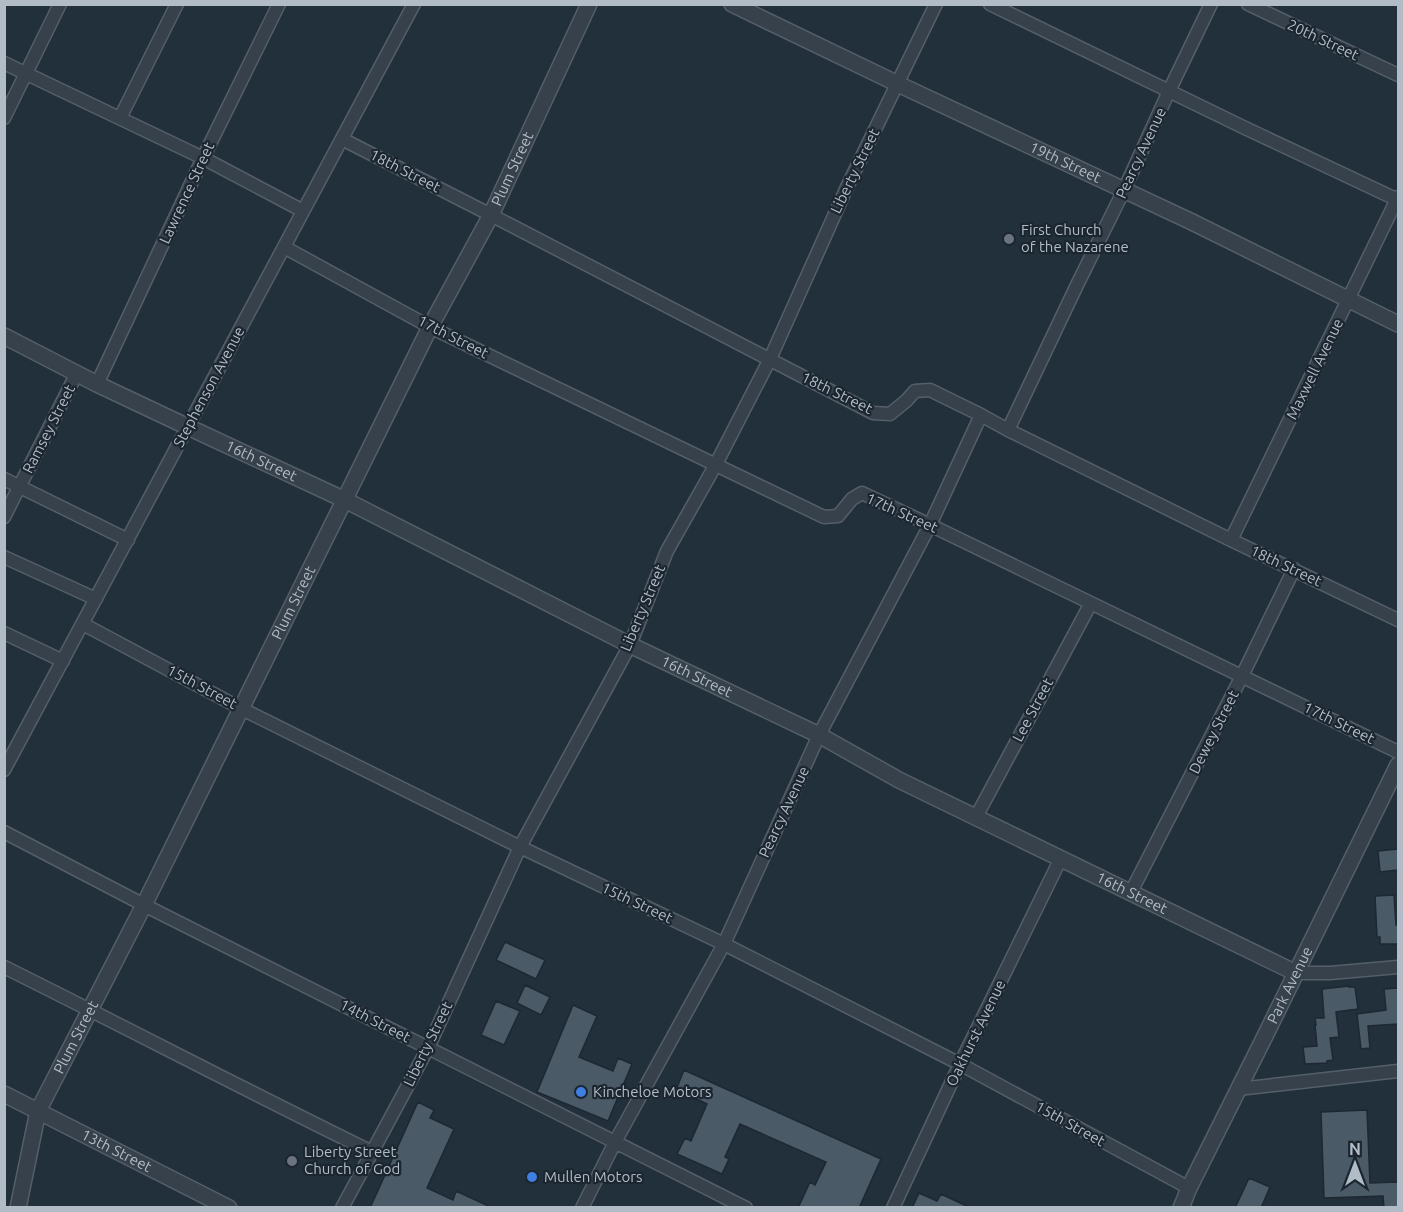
<svg xmlns="http://www.w3.org/2000/svg" width="1403" height="1212" font-family="Ubuntu,sans-serif">
  <style>
    .building { fill: #4a5a67; stroke: #1d2832; stroke-width: 1.5 }
    .lines { fill: none; stroke-linecap: round; stroke-linejoin: round }
    .minor-casing { stroke: #545f69; stroke-width: 15 }
    .tertiary-casing { stroke: #545f69; stroke-width: 18 }
    .minor { stroke: #36414b; stroke-width: 12 }
    .tertiary { stroke: #36414b; stroke-width: 15 }
    .worship-dot { fill: #6b7280; stroke: #1b2630; stroke-width: 2 }
    .shop-dot { fill: #3f7fe0; stroke: #1b2630; stroke-width: 2 }
    .labels { text-anchor: middle; stroke-width: 4.5; stroke-linejoin: round; paint-order: stroke }
    .street-label { font-size: 15px; fill: #b1bcc7; stroke: #1b2630 }
    .poi-label { font-size: 15px; fill: #b1bcc7; stroke: #1b2630; text-anchor: start }
  </style>
  <rect width="100%" height="100%" fill="#22303b"/>
  <path class="building" d="M1398,849v21l-18,2 -2,-21z
    M1394,895l2,30h2v19h-18v-7h-3l-2,-41z
    M505,942l40,18 -9,19 -40,-19z
    M525,985l25,12 -9,18 -24,-12z
    M1349,986v1h6l3,22 -22,3 3,25 -9,1 3,22 -6,1v2l-22,1 -2,-17 14,-1 -2,-21h1l-1,-7h9l-2,-29z
    M1398,988v36l-30,2 2,22 -9,1 -4,-35 29,-4 -2,-21z
    M496,1001l24,10 -16,34 -23,-10z
    M573,1005l24,11 -18,41 34,14 5,-13 14,6 -24,57 -71,-29z
    M684,1070l197,89 -22,49h-61l12,-26 5,3 11,-23 -86,-38 -15,33 4,2 -7,15 -45,-20 8,-16 6,3 16,-37 -31,-14z
    M418,1102l16,8 -4,8 24,11 -27,59 26,12 3,-9 37,17h-123z
    M1367,1110l3,73 28,-1v26h-14l-1,-12 -59,2 -3,-86z
    M1249,1178l21,9 -9,21h-26z
    M919,1193l18,8 4,-7 30,14h-59z"/>
  <g class="lines">
    <defs>
      <path id="minor" d="M990,4l255,124 153,72
        M1248,4l150,71
        M4,63l199,95 100,53
        M4,118l56,-114
        M120,118l57,-114
        M342,139l149,76 382,198 17,1 16,-13 9,-10 15,-1 51,25 27,15 223,110 167,80
        M284,247l146,80 394,190 14,-1 14,-17 10,-6 68,32 468,227
        M97,384l106,-226 76,-154
        M1008,430l69,-145 47,-95 45,-99 42,-87
        M4,479l124,61
        M4,517l73,-144
        M1231,540l167,-343
        M4,557l92,42
        M83,624l159,85 278,138 204,97 236,120 229,124
        M4,633l59,28
        M4,770l410,-766
        M976,817l115,-214
        M4,832l140,73 602,303
        M1131,892l111,-216 52,-107
        M4,967c123,61 245,125 368,185
        M1296,973h34l68,-6
        M1238,1089l160,-18
        M342,1208l86,-160 92,-201 110,-202 37,-94 48,-85 55,-107 77,-172 89,-183
        M582,1208l33,-66 109,-198 95,-209 111,-210 51,-110
        M893,1208l67,-144 101,-206"/>
      <g id="tertiary">
        <path id="s1" d="M732,4l166,80 292,137 208,103"/>
        <path id="s2" d="M4,336l93,48 91,43 157,73 285,145 189,90 80,45 397,193"/>
        <path id="s3" d="M4,1094l225,114"/>
        <path id="s4" d="M18,1208l20,-97 106,-206 286,-578 61,-112 98,-211"/>
        <path id="s5" d="M1181,1208l8,-20 76,-152 133,-271"/>
      </g>
    </defs>
    <use href="#minor" class="minor-casing"/>
    <use href="#tertiary" class="tertiary-casing"/>
    <use href="#minor" class="minor"/>
    <use href="#tertiary" class="tertiary"/>
  </g>
  <g class="worship-dot">
    <circle cx="1009" cy="239" r="6"/>
    <circle cx="292" cy="1161" r="6"/>
  </g>
  <g class="shop-dot">
    <circle cx="581" cy="1092" r="6"/>
    <circle cx="532" cy="1177" r="6"/>
  </g>
  <g class="labels">
    <g class="street-label">
      <text transform="translate(1323 40) rotate(25)" y="5">20th Street</text>
      <text transform="translate(1141 153) rotate(-65)" y="5">Pearcy Avenue</text>
      <text dy="5" stroke="none"><textPath href="#s1" startOffset="369">19th Street</textPath></text>
      <text dy="5" stroke="none"><textPath href="#s4" startOffset="1154">Plum Street</textPath></text>
      <text transform="translate(405 171) rotate(27)" y="5">18th Street</text>
      <text transform="translate(855 171) rotate(-64)" y="5">Liberty Street</text>
      <text transform="translate(187 193) rotate(-65)" y="5">Lawrence Street</text>
      <text transform="translate(453 337) rotate(27)" y="5">17th Street</text>
      <text transform="translate(1315 369) rotate(-64)" y="5">Maxwell Avenue</text>
      <text transform="translate(209 387) rotate(-62)" y="5">Stephenson Avenue</text>
      <text transform="translate(837 393) rotate(26)" y="5">18th Street</text>
      <text transform="translate(49 429) rotate(-63)" y="5">Ramsey Street</text>
      <text dy="5" stroke="none"><textPath href="#s2" startOffset="286">16th Street</textPath></text>
      <text transform="translate(902 513) rotate(24)" y="5">17th Street</text>
      <text transform="translate(1286 566) rotate(25)" y="5">18th Street</text>
      <text dy="5" stroke="none"><textPath href="#s4" startOffset="668">Plum Street</textPath></text>
      <text transform="translate(643 608) rotate(-67)" y="5">Liberty Street</text>
      <text dy="5" stroke="none"><textPath href="#s2" startOffset="772">16th Street</textPath></text>
      <text transform="translate(202 687) rotate(28)" y="5">15th Street</text>
      <text transform="translate(1033 710) rotate(-62)" y="5">Lee Street</text>
      <text transform="translate(1339 723) rotate(26)" y="5">17th Street</text>
      <text transform="translate(1214 732) rotate(-63)" y="5">Dewey Street</text>
      <text transform="translate(784 812) rotate(-65)" y="5">Pearcy Avenue</text>
      <text dy="5" stroke="none"><textPath href="#s2" startOffset="1258">16th Street</textPath></text>
      <text transform="translate(637 903) rotate(25)" y="5">15th Street</text>
      <text dy="5" stroke="none"><textPath href="#s5" startOffset="248">Park Avenue</textPath></text>
      <text transform="translate(375 1021) rotate(27)" y="5">14th Street</text>
      <text transform="translate(976 1033) rotate(-64)" y="5">Oakhurst Avenue</text>
      <text dy="5" stroke="none"><textPath href="#s4" startOffset="182">Plum Street</textPath></text>
      <text transform="translate(428 1044) rotate(-64)" y="5">Liberty Street</text>
      <text transform="translate(1070 1124) rotate(29)" y="5">15th Street</text>
      <text dy="5" stroke="none"><textPath href="#s3" startOffset="126">13th Street</textPath></text>
    </g>
    <g class="poi-label">
      <text x="1021" y="235">First Church<tspan x="1021" dy="17">of the Nazarene</tspan></text>
      <text x="593" y="1097">Kincheloe Motors</text>
      <text x="304" y="1157">Liberty Street<tspan x="304" dy="17">Church of God</tspan></text>
      <text x="544" y="1182">Mullen Motors</text>
    </g>
  </g>
  <rect width="1403" height="1212" fill="none" stroke="#b1bcc7" stroke-width="12"/>
  <g transform="translate(1355 1164)" stroke="#1b2630" stroke-width="4.5" paint-order="stroke">
  <path d="M0-4.5L10 22L0 15L-10 22Z" fill="#b1bcc7"/>
  <text y="-9" font-size="16" font-weight="bold" text-anchor="middle" fill="#b1bcc7">N</text>
  </g>
</svg>
